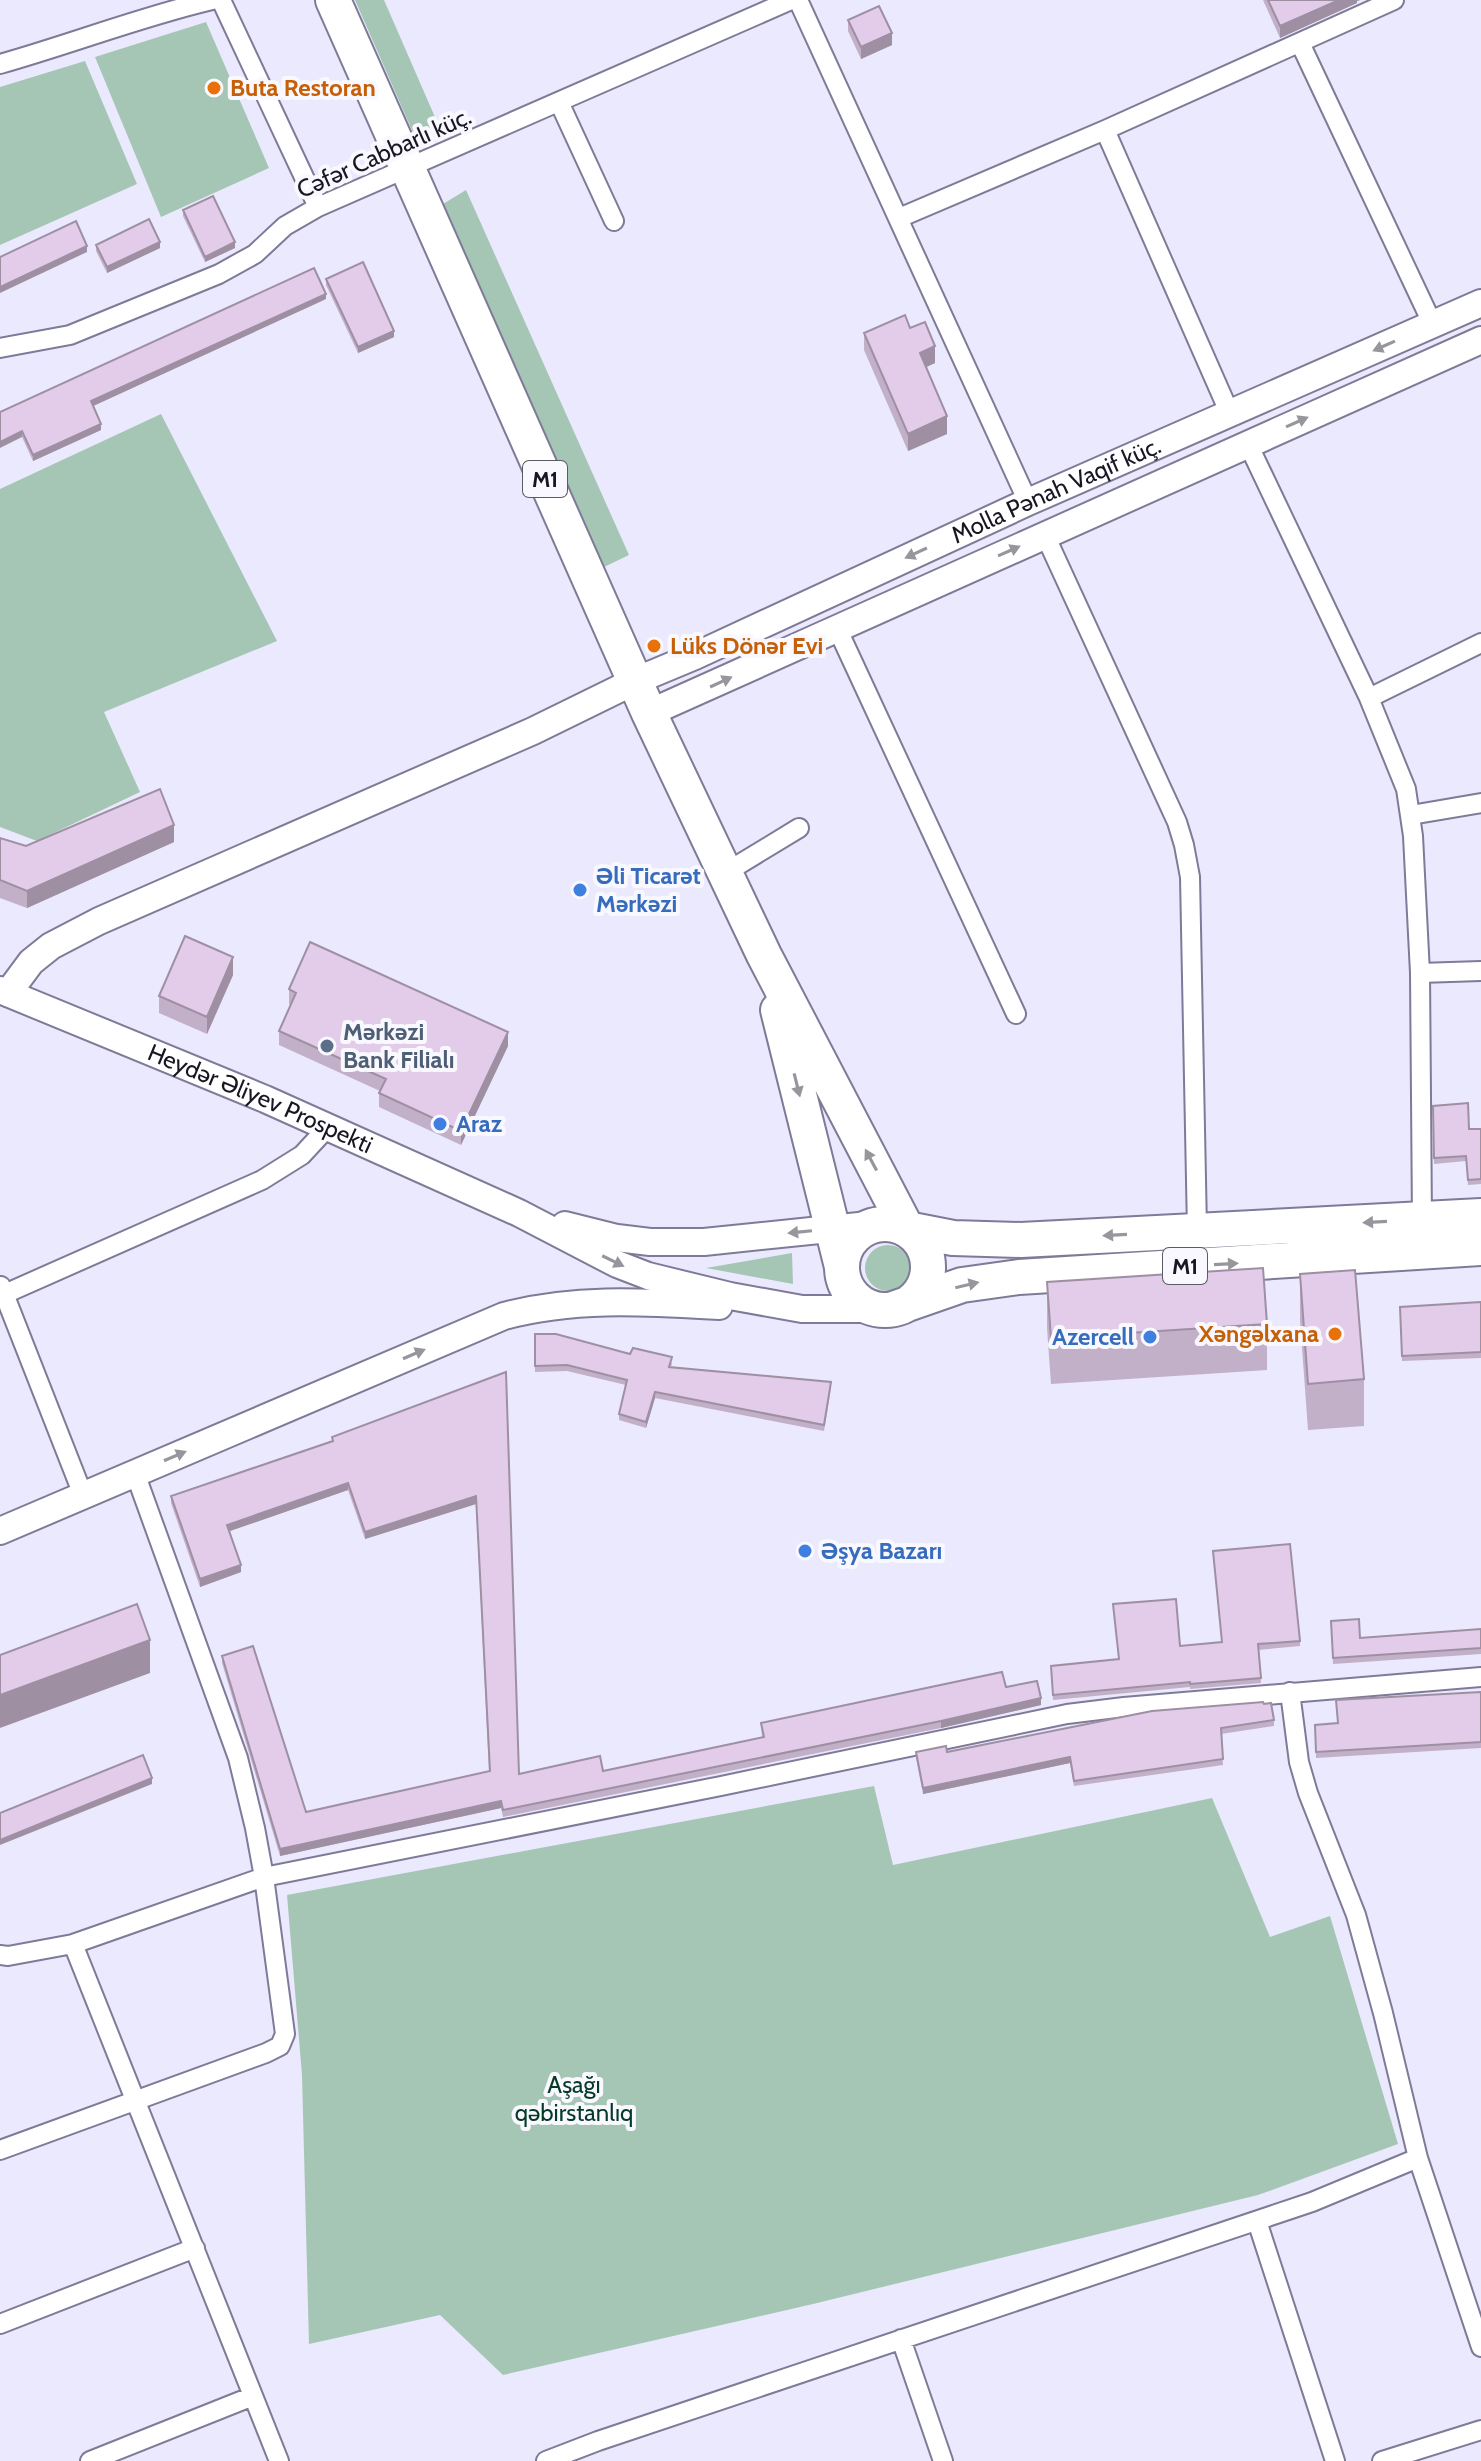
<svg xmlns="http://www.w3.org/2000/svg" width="1481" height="2461" font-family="Cabin,sans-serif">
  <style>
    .green { fill: #a6c6b5 }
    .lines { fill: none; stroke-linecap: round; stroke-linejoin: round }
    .street-casing { stroke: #7e7a97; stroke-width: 22 }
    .secondary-casing { stroke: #7e7a97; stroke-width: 30 }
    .highway-casing { stroke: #7e7a97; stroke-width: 38 }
    .street { stroke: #fff; stroke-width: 18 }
    .secondary { stroke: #fff; stroke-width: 26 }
    .highway { stroke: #fff; stroke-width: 34 }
    .wall { fill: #c2afc8 }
    .shaded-wall { fill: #9e8fa3 }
    .building { fill: #e2cce9; stroke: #9e8fa3; stroke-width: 2 }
    .oneway { fill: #97969c }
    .food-dot { fill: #e8710a; stroke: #f9f8ff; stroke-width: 3 }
    .shop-dot { fill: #3f7fe0; stroke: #f9f8ff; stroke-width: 3 }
    .service-dot { fill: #5c6f8a; stroke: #f9f8ff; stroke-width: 3 }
    .labels { text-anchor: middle; stroke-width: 8; stroke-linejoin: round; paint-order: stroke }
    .shield { fill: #f9f8ff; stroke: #5c5a64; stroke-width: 2 }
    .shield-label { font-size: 22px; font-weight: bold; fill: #181622 }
    .food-label { font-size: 24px; font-weight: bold; fill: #c56008; stroke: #f9f8ff; text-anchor: start }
    .street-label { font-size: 24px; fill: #181622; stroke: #f9f8ff }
    .shop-label { font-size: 24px; font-weight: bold; fill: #366cbe; stroke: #f9f8ff; text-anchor: start }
    .service-label { font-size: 24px; font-weight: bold; fill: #4e5e75; stroke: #f9f8ff; text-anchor: start }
    .park-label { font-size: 24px; fill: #043a26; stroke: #f9f8ff }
  </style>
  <rect width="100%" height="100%" fill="#ebe9fd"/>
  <path class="green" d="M355,0h29l54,124 -24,11z
    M206,22l63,146 -108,49 -66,-160z
    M85,61l52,123 -137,61v-158z
    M466,190l163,365 -25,12 -161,-363z
    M161,414l116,227 -173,71 36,80 -103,49 -37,-14v-338z
    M865 1268a23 23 0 1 1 46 0a23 23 0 1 1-46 0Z
    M792,1253l1,31 -87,-16z
    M874,1786l19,79 319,-67 58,139 60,-21 68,228 -140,51 -445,109 -310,71 -63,-60 -131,29 -7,-269 -15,-180z"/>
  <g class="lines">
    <defs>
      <path id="street" d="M221,0l97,207
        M798,0l230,502
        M1300,43l133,282
        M0,64c71,-20 140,-47 212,-64
        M559,102l55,119
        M1105,130l125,284
        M899,218l206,-88 289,-130
        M0,348l70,-13 149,-61 36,-20 30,-28 33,-19 473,-207
        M1248,444l121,254 37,91 7,47 7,137 2,247
        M1045,535l132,287 7,23 6,32 7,353
        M837,628l179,386
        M1369,698l112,-55
        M1411,815l70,-12
        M725,873l74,-45
        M1420,973l61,-2
        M1,1286l82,209
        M0,1296l262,-116 40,-25 25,-27
        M1290,1692l9,70 9,31 48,122 27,98 35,145 63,189
        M73,1944l206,517
        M0,1955l8,1 65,-12 191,-67 457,-91 346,-72 57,-7 357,-30
        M0,2150l266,-97 14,-7 5,-12 -21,-157 -9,-49 -17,-70 -103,-285
        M1257,2221l78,240
        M0,2324l195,-76
        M901,2339l42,122
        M90,2461l163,-65
        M546,2461l52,-20 714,-239 106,-44
        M1382,2461l99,-31"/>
      <g id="secondary">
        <path d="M649,713l832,-373"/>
        <path id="s1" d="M0,990l265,109 254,114 98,51 31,12 82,20 72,13h76"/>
        <path id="s2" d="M8,993l23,-31 20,-16 48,-25 434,-190 102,-50 60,-25 333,-154 453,-199"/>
        <path d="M565,1225l52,13 33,4h54l174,-18"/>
        <path d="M0,1531l504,-215c71,-19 142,-14 215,-10"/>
      </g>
      <path id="highway" d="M333,0l316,713 115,242 143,274 46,9 68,2 460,-24
        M778,1010l64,257
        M842 1267a43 43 0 1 1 86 0a43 43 0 1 1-86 0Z
        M893,1309l69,-24 57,-8 462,-29"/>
    </defs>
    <use href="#street" class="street-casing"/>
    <use href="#secondary" class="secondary-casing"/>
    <use href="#highway" class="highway-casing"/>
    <use href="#street" class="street"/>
    <use href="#secondary" class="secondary"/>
    <use href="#highway" class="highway"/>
  </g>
  <path class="wall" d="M1263,0h97l-3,1v2l-77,35z
    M848,20l44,25 -31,14 -13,-28z
    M183,210l52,38 -30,14 -22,-46z
    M96,245l64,3 -53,25 -11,-22z
    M326,279l68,58 -36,16 -32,-68z
    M326,299l-233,107 8,24 -68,31 -11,-24 -22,-25z
    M910,328l25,35 -9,4 21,67 -39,17 -44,-101v-17z
    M0,838l26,8 148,-4 -147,66 -27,-10z
    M233,975l-26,59 -48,-21v-17z
    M289,989l219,57 -47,99 -82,-38v-14l1,-2 -101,-46v-14l12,-26 -2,-1z
    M1433,1106l36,23h12v55l-13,1 -2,-24 -32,3z
    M1300,1274l64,105v47l-56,4 -8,-110z
    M1047,1282l220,42v46l-216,14 -4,-56z
    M1481,1302v56l-79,3 -2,-54z
    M535,1334l137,29 -1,4 160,21 -7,43 -169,-33 -9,30 -27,-8v-6l7,-29 -59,-14 -32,1z
    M506,1372l13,402 84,-3 159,-33 -1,-15 245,-36 35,18 -100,23 -438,89 -2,-9 -221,48 -58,-193v-7l84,156 183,-41 -13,-267 -111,35 -17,-49 -118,41 11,41 -41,15 -29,-84v-7l161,-54v-5z
    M1331,1621l29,17 121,-9v25l-148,10z
    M1300,1641v5l-42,4 3,33 -71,6v-2l-137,13 -2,-28 67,-13 62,-13z
    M1481,1692v56l-165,10 -1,-33 22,-2z
    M1264,1704l10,16v6l-53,8 2,31 -149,21 -4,-23 -147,31 -7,-36v-6h31z"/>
  <path class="shaded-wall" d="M1339,0h21l-3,1v2l-77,35v-12z
    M892,33v12l-31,14v-12z
    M160,242v6l-53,25v-6z
    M235,242v6l-30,14v-5z
    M87,246v6l-87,41v-6z
    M326,294v5l-235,108v-6z
    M394,331v6l-36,16v-6z
    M935,346v17l-15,7v-17z
    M947,416v18l-39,17v-17z
    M101,424v6l-68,31v-6z
    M22,431v6l-22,11v-6z
    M174,825v17l-147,66v-17z
    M233,957v18l-26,59v-17z
    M508,1032v14l-47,99v-14z
    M655,1392v6l-9,30v-6z
    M348,1483v7l-121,42v-7z
    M476,1496v8l-111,35v-7z
    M241,1565v7l-41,15v-8z
    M150,1640v33l-150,55v-33z
    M1041,1698v7l-100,23v-7z
    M1070,1757v6l-147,31v-6z
    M152,1778v6l-152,61v-5z
    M501,1801v7l-221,48v-7z"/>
  <path class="building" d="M1268,0h71l-59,26z
    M879,6l13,27 -31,14 -13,-27z
    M213,196l22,46 -30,15 -22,-47z
    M149,219l11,23 -53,25 -11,-22z
    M76,221l11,25 -87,41v-30z
    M363,262l31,69 -36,16 -32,-68z
    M314,268l12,26 -235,107 10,23 -68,31 -11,-24 -22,11v-30z
    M905,315l5,13 15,-6 10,24 -15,7 27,63 -39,18 -44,-101z
    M160,789l14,36 -147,66 -27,-11v-42l26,8z
    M185,936l48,21 -26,60 -48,-21z
    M310,942l198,90 -47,99 -82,-38 7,-14 -107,-48 17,-38 -7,-4z
    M1468,1103l1,26h12v50l-13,1 -2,-24 -32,2 -1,-52z
    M1263,1268l4,56 -216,14 -4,-56z
    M1355,1270l9,109 -56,5 -8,-110z
    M1481,1302v50l-79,4 -2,-49z
    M535,1334h21l74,20 3,-6 39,9 -3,10 162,15 -7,43 -169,-33 -9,30 -27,-8 8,-34 -60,-15 -32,1z
    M506,1372l13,402 81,-18 3,15 161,-34 -3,-14 241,-51 4,15 31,-6 4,17 -100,23 -438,89 -2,-9 -221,48 -58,-193 31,-10 53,166 184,-41 -14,-275 -111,36 -17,-49 -121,42 14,40 -41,14 -29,-83 162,-55 -1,-4z
    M1290,1544l10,97 -42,3 3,34 -71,6v-2l-137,13 -2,-29 68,-7 -6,-55 63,-5 4,47 42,-4 -9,-91z
    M137,1604l13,36 -150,55v-40z
    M1359,1619l1,19 121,-9v19l-148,10 -2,-37z
    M1481,1692v50l-165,10 -1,-27 23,-2 -2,-23z
    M1263,1702l1,2 7,-1 3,17 -53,8 2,31 -149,22 -4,-24 -147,31 -7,-36 30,-6 1,6 205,-41z
    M143,1755l9,23 -152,62v-27z"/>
  <defs><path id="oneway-solid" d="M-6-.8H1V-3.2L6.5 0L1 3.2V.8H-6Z" transform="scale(2)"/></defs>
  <g class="oneway">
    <use href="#oneway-solid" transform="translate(1384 346) rotate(156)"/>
    <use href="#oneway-solid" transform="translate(1297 422) rotate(-24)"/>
    <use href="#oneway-solid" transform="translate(1009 551) rotate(-24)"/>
    <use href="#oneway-solid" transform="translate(916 553) rotate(155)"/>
    <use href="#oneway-solid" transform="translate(721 682) rotate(-25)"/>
    <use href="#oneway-solid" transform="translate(797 1085) rotate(76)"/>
    <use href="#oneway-solid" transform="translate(871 1160) rotate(-118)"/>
    <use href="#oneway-solid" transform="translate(1375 1222) rotate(177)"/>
    <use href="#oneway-solid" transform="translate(800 1232) rotate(174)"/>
    <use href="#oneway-solid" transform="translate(1115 1235) rotate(177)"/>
    <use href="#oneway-solid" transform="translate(613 1261) rotate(26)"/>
    <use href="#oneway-solid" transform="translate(1226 1264) rotate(-3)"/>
    <use href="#oneway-solid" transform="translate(967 1285) rotate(-13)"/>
    <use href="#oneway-solid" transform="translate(414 1354) rotate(-23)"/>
    <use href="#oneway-solid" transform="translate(175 1456) rotate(-23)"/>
  </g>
  <g class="food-dot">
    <circle cx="214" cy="88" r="8"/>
    <circle cx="654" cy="646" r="8"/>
    <circle cx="1335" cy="1334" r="8"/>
  </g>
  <g class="shop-dot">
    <circle cx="580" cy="890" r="8"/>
    <circle cx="440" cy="1124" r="8"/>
    <circle cx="1150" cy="1337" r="8"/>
    <circle cx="805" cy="1551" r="8"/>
  </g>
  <circle class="service-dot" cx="327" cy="1046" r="8"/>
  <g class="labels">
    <g class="shield">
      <rect x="523" y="461" width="44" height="36" rx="6"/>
      <rect x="1163" y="1248" width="44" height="36" rx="6"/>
    </g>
    <g class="shield-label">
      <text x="545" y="487">M1</text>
      <text x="1185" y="1274">M1</text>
    </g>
    <g class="food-label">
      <text x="230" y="96">Buta Restoran</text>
      <text x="670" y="654">Lüks Dönər Evi</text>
      <text x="1319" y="1342" text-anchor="end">Xəngəlxana</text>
    </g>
    <g class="street-label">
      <text transform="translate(384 153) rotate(-24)" y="8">Cəfər Cabbarlı küç.</text>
      <text dy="8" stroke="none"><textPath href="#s2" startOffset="1168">Molla Pənah Vaqif küç.</textPath></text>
      <text dy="8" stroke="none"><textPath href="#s1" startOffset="282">Heydər Əliyev Prospekti</textPath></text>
    </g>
    <g class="shop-label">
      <text x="596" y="884">Əli Ticarət<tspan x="596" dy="28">Mərkəzi</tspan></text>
      <text x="456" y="1132">Araz</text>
      <text x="1134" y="1345" text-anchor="end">Azercell</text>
      <text x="821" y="1559">Əşya Bazarı</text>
    </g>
    <g class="service-label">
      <text x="343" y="1040">Mərkəzi<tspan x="343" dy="28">Bank Filialı</tspan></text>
    </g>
    <g class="park-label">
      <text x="574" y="2093">Aşağı<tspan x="574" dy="28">qəbirstanlıq</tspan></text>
    </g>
  </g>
</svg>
